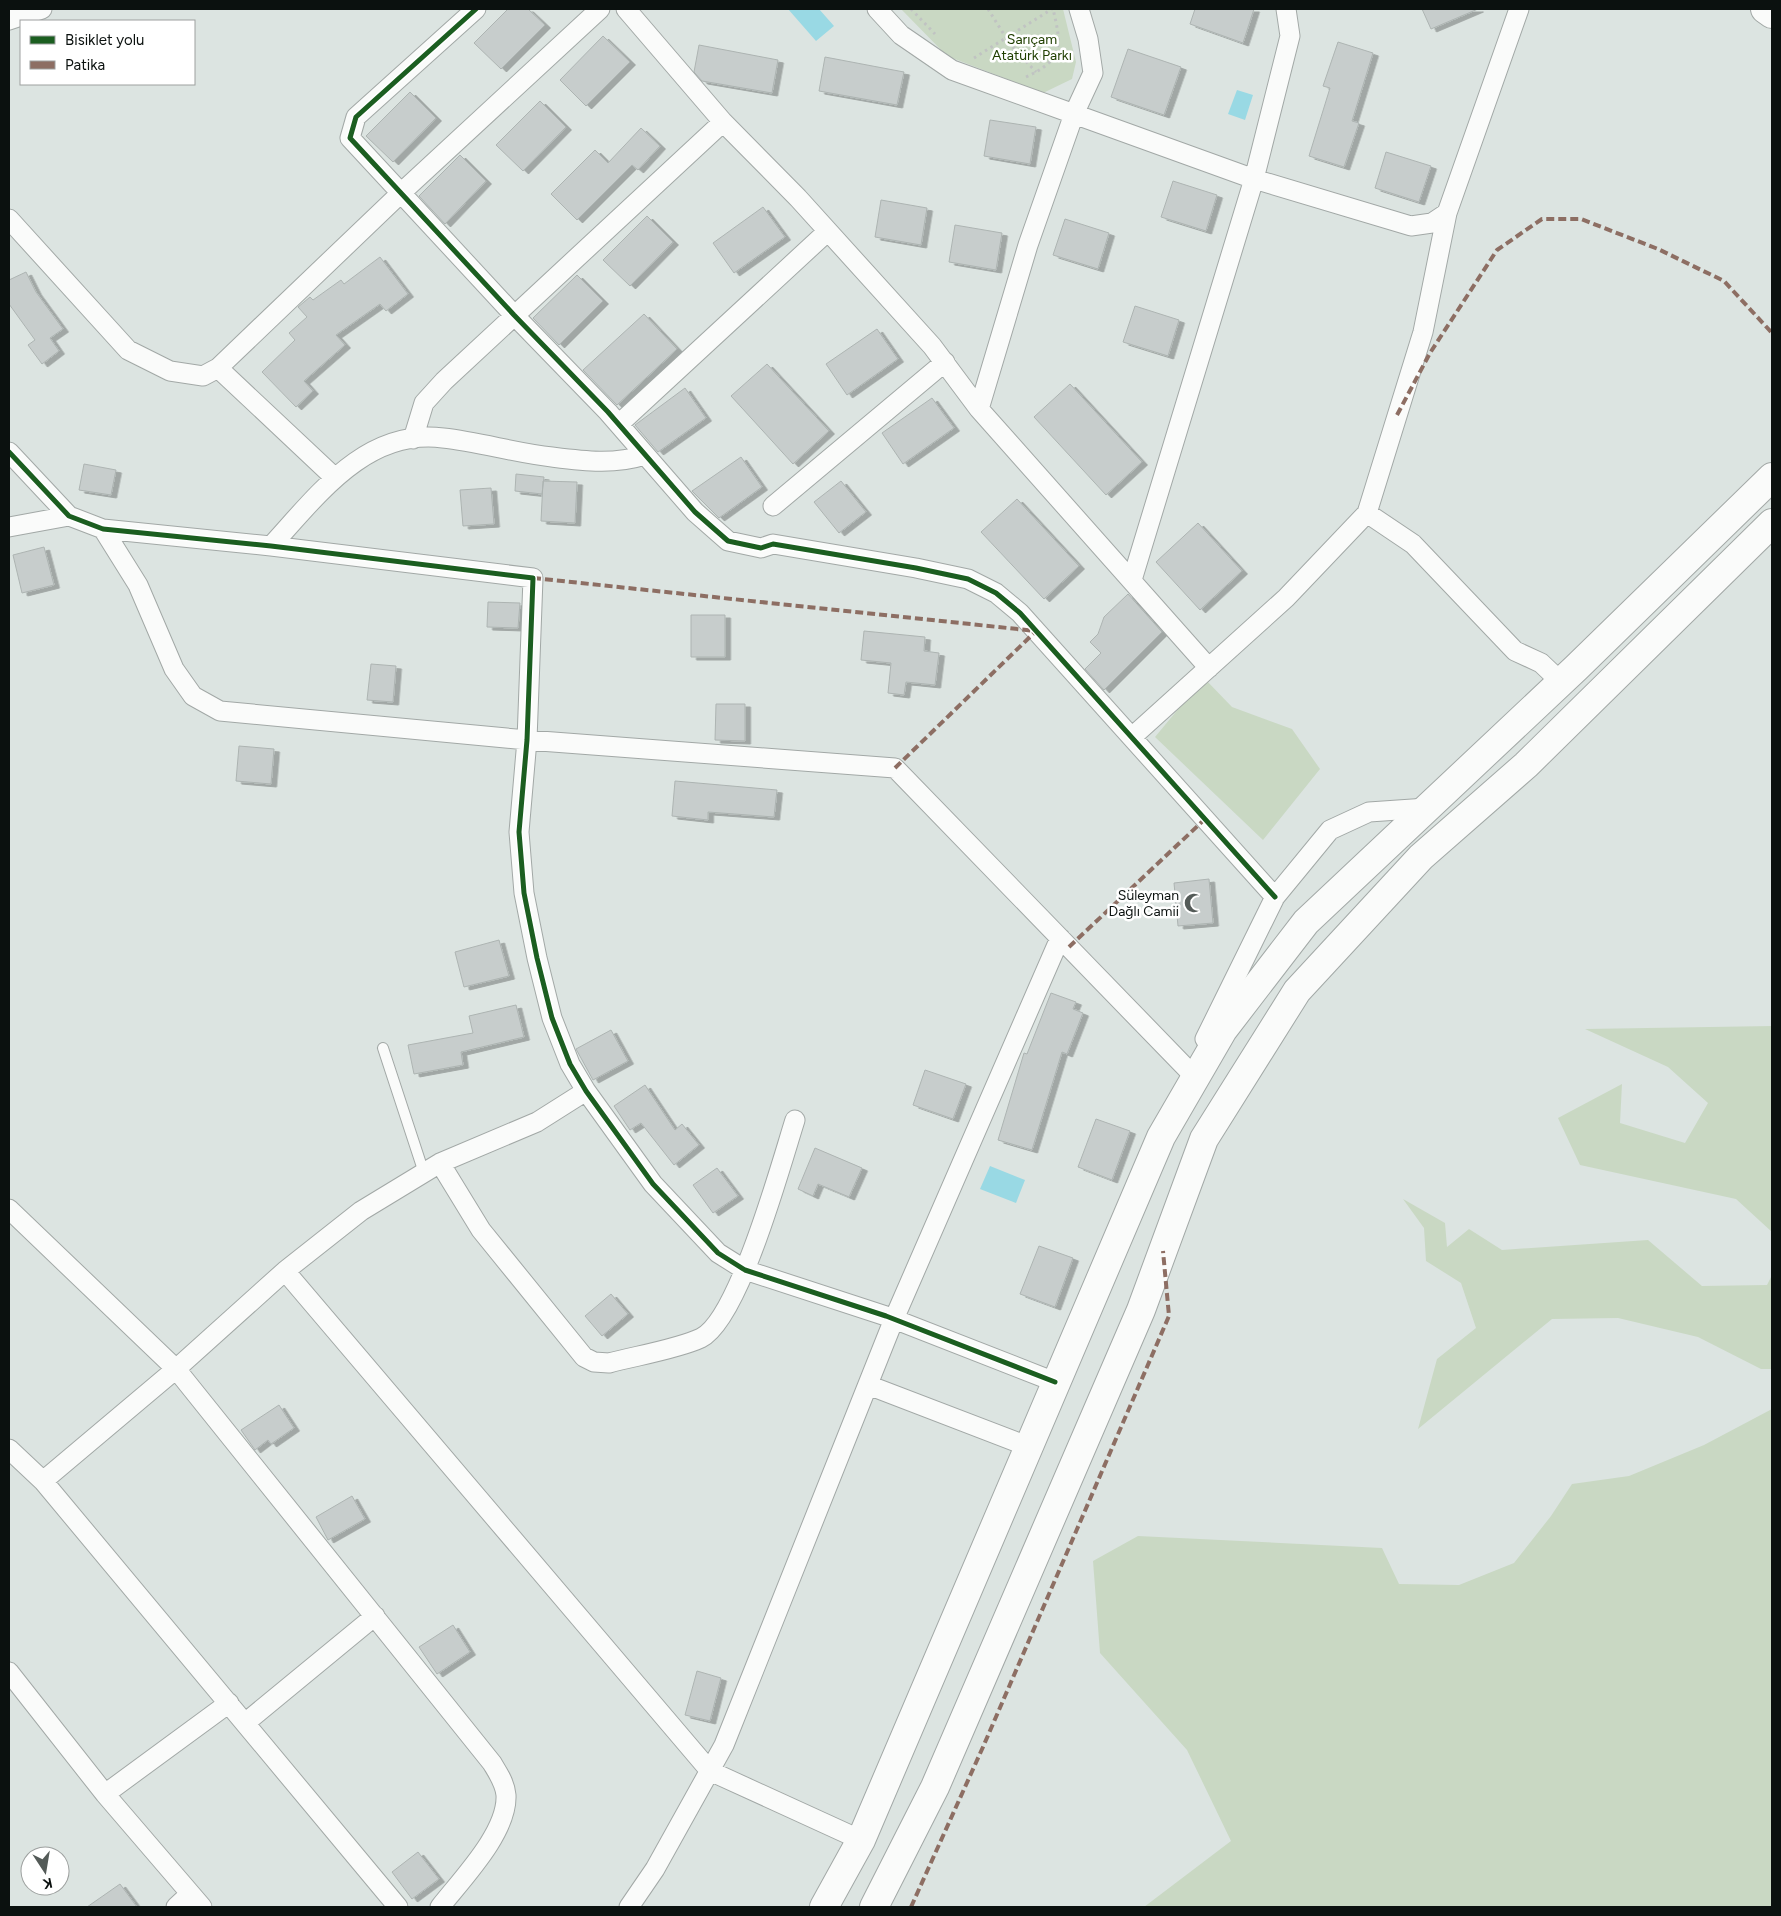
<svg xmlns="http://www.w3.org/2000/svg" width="1781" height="1916" font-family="Figtree,sans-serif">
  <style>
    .green { fill: #c9d8c3 }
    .water { fill: #99d9e4 }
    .building { fill: #c7cdcc; stroke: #adb4b2; filter: url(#shadow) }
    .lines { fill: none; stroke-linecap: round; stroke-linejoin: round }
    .lane-casing { stroke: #a2a8a6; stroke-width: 12 }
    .street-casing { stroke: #a2a8a6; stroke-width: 21 }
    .secondary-casing { stroke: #a2a8a6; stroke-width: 30 }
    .path { stroke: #c0c3c2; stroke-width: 3; stroke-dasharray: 2.5 4; stroke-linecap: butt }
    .lane { stroke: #fafbfa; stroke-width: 10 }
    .street { stroke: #fafbfa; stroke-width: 19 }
    .secondary { stroke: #fafbfa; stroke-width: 28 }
    .quiet { stroke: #8d6e63; stroke-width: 4; stroke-dasharray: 8 4; stroke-linecap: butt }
    .cycleway-casing { stroke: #fff; stroke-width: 8 }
    .cycleway { stroke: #1b5e20; stroke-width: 5 }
    .labels { text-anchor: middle; stroke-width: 5; stroke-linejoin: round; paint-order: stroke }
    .park-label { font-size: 14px; fill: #203f00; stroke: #fff }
    .poi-label { font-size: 14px; fill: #0b110f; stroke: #fff; text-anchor: end }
  </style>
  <defs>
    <filter id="shadow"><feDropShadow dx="5.5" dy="3" stdDeviation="0" flood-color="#0004"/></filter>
  </defs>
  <rect width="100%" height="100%" fill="#dce4e1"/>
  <path class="green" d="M901,9h162l13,53 -4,17 -29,14 -96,-37z
    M1204,678l28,29 60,22 28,40 -57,71 -108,-103z
    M1772,1026v206l-36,-33 -156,-34 -22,-47 64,-34 -2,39 65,20 23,-40 -40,-36 -83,-38z
    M1403,1199l42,24 2,24 22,-18 33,21 146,-10 54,46 65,-1 5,-10v94h-11l-63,-32 -80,-19 -66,1 -134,110 19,-70 39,-31 -15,-45 -35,-22 -2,-33z
    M1772,1409v498h-628l87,-66 -44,-91 -87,-97 -7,-92 45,-25 244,12 17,36 60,1 55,-22 37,-47 21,-32 57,-8 75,-31z"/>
  <path class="water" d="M788,9h31l15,17 -18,15z
    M1237,90l16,5 -8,25 -17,-6z
    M990,1166l35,14 -9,23 -36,-14z"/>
  <path class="building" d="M508,9h20l17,16 -44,44 -27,-26z
    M1195,9h59l-11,34 -53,-19z
    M1422,9h56l-47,20z
    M603,36l27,26 -44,44 -26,-26z
    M1338,42l35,11 -21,68 7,2 -15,44 -35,-11 21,-68 -7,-2z
    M699,45l79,15 -6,33 -70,-12 -8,-9z
    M1128,49l53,18 -17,48 -53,-18z
    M825,57l79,15 -7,33 -78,-14z
    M410,92l26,26 -43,44 -27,-26z
    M540,101l26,26 -43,44 -27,-26z
    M990,120l46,7 -6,37 -46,-8z
    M641,128l19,18 -22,24 -6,-5 -55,55 -26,-26 44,-44 13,13z
    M1386,152l45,14 -12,36 -44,-14z
    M460,155l26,26 -41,43 -26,-28z
    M1173,181l44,14 -11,36 -45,-14z
    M881,200l46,8 -6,37 -46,-8z
    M763,207l22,30 -51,36 -21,-30z
    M647,216l26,26 -43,44 -27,-26z
    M1065,219l44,14 -11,36 -45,-14z
    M955,225l47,8 -6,37 -47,-8z
    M380,257l28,37 -22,17 -6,-7 -44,31 9,10 -41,36 9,10 -17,16 -34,-35 33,-32 -6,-7 18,-16 -9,-10 12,-10 3,3 28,-20 3,4z
    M26,272l10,20 27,37 -13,9 9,13 -17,13 -14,-19 7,-5 -26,-36v-24z
    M577,275l26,26 -44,44 -26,-27z
    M1135,306l44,14 -11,36 -45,-14z
    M644,314l33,35 -60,56 -34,-35z
    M877,329l21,30 -51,36 -21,-31z
    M767,364l62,67 -36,33 -62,-68z
    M1070,384l72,78 -36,33 -72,-78z
    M685,388l21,30 -48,34 -23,-27z
    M932,398l22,30 -51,36 -21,-31z
    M741,457l21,30 -43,31 -27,-27z
    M84,464l32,6 -5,25 -32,-5z
    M516,474l28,3 -2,17 -27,-3z
    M543,481l34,1 -2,41 -34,-2z
    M841,481l25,31 -27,21 -25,-31z
    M491,488l3,36 -31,2 -3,-36z
    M1017,499l62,67 -35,33 -63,-67z
    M1198,523l44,48 -42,39 -44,-48z
    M44,547l10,38 -32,8 -9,-38z
    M1128,594l34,38 -58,58 -19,-21 16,-16 -11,-11 8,-8 6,-17z
    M488,602l32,1 -2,25 -31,-1z
    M691,615h34v42h-34z
    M864,631l61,6 -1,14 15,2 -4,32 -29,-3 -2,13 -16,-2 3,-30 -30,-3z
    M371,664l25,2 -3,36 -26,-2z
    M716,704h29v37l-30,-1z
    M239,746l35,3 -3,35 -35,-3z
    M675,781l102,9 -3,27 -66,-5v8l-36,-4z
    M1209,879l4,44 -35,3 -4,-43z
    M499,940l10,36 -45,11 -9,-35z
    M1051,993l25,9 -3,7 10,4 -16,41 -5,-2 -30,98 -34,-10 26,-87 3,1z
    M516,1005l8,32 -63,15 2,13 -49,9 -6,-29 65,-12 -4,-17z
    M611,1030l17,31 -35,19 -17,-31z
    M925,1070l41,14 -13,35 -40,-14z
    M645,1085l30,45 7,-6 17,21 -25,20 -33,-42 -11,7 -16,-24z
    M1096,1119l34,12 -18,49 -34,-13z
    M815,1148l47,20 -13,29 -31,-13 -5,12 -15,-7z
    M717,1168l21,28 -25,17 -20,-28z
    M1039,1246l34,12 -18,49 -35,-13z
    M611,1294l17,20 -26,22 -17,-20z
    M279,1405l15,23 -23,16 -3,-4 -13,10 -14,-20z
    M352,1496l13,23 -37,21 -12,-23z
    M453,1625l17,27 -33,22 -18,-27z
    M697,1671l24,7 -11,43 -25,-6z
    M418,1852l21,27 -27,20 -20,-27z
    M120,1884l17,23h-50z"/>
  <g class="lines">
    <defs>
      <path id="lane" d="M383,1048l41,125"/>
      <path id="street" d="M476,9l-120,108 -6,21 164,177 94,97 87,100 33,29 33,7 12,-4 143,24 52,11 28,14 24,20 255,284
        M626,9l97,113 75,76 134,148 47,63 230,259
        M877,9l24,26 51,35 122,44 19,-41 -5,-34 -9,-30
        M9,20l33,-11
        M9,219l119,131 42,21 33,5 15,-8 116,109
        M218,368l184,-176 198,-183
        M979,409l49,-164 46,-131 180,65 157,47 21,-3 15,-10 72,-204
        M619,424l209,-193
        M413,439l11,-36 20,-22 279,-259
        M9,452l60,64 34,13 168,17 262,32 -6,162 -8,92 5,61 13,65 15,60 18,46 16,27 67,93 65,69 27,17 141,46 169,66
        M773,506l172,-144
        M1367,513l46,31 102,107 26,12 20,19
        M9,527l60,-11
        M103,529l35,56 36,84 19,27 27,15 307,29 368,28 294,303
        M271,546c46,-50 95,-118 172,-108 37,4 72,15 109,19 32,4 62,8 93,-2
        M1132,580l122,-401 36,-143 -4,-27
        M1132,737l154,-139 81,-85 56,-181 24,-119
        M1205,1039l70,-142 55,-67 39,-18 58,-4
        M440,1163l41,67 103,127 10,5 15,1c26,-7 69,-14 92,-25 38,-19 80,-174 94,-218
        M9,1209l167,160 316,394c6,10 13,20 14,32 2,37 -44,84 -66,112
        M285,1271l425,500 151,69
        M868,1385l159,61
        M9,1449l34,32 355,426
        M43,1481l133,-112 109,-98 76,-60 79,-48 97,-41 49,-31
        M9,1672l96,122 97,113
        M245,1723l130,-107
        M105,1794l124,-91
        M176,1907l14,-13
        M629,1907l26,-38 69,-124 170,-426 166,-381"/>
      <path id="secondary" d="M1765,9l7,5
        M824,1907l37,-67 300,-703 62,-107 83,-108 270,-254 196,-191
        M874,1907l61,-120 206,-477 63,-171 93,-148 124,-134 105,-92 246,-242"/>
    </defs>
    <use href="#lane" class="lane-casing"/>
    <use href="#street" class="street-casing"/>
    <use href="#secondary" class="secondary-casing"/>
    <path class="path" d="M911,9l24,25
      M988,9l22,35 26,28
      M974,58l78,-49
      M1026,77c37,-17 36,-31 27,-68"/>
    <use href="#lane" class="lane"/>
    <use href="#street" class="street"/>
    <use href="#secondary" class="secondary"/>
    <path class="quiet" d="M1397,415l33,-62 67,-103 45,-31h39l77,30 66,32 48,52
      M533,578l503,53
      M895,768l141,-137
      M1069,947l136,-128
      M911,1907l72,-160 186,-431 -6,-65"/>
    <defs>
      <path id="cycleway" d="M476,9l-120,108 -6,21 164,177 94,97 87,100 33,29 33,7 12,-4 143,24 52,11 28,14 24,20 255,284
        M9,452l60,64 34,13 168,17 262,32 -6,162 -8,92 5,61 13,65 15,60 18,46 16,27 67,93 65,69 27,17 141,46 169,66"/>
    </defs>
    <use href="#cycleway" class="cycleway-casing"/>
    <use href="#cycleway" class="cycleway"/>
  </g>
  <defs>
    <symbol id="mosque-bare" viewBox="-9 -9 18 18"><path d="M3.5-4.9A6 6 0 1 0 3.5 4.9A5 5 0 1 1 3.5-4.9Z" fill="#545b58" stroke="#fff" stroke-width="2.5" paint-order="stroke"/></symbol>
  </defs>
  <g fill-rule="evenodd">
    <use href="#mosque-bare" x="1180" y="889" width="28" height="28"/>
  </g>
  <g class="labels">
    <g class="park-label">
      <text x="1032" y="44">Sarıçam<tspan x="1032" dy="16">Atatürk Parkı</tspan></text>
    </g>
    <g class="poi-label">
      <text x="1179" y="900">Süleyman<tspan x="1179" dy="16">Dağlı Camii</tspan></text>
    </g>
  </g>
  <rect width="1781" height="1916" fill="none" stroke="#0b110f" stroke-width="20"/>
  <rect x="20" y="20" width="175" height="65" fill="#ffffff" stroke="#9da09f"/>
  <rect x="30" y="36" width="25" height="8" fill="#1b5e20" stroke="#9da09f"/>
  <text x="65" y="45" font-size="15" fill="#0b110f">Bisiklet yolu</text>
  <rect x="30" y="61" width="25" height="8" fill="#8d6e63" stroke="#9da09f"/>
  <text x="65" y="70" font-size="15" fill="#0b110f">Patika</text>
  <g transform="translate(45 1871) rotate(168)"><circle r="24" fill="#ffffff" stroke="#9da09f"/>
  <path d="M0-4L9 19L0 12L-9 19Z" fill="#545b58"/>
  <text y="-8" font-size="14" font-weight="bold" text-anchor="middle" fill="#0b110f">K</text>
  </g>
</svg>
